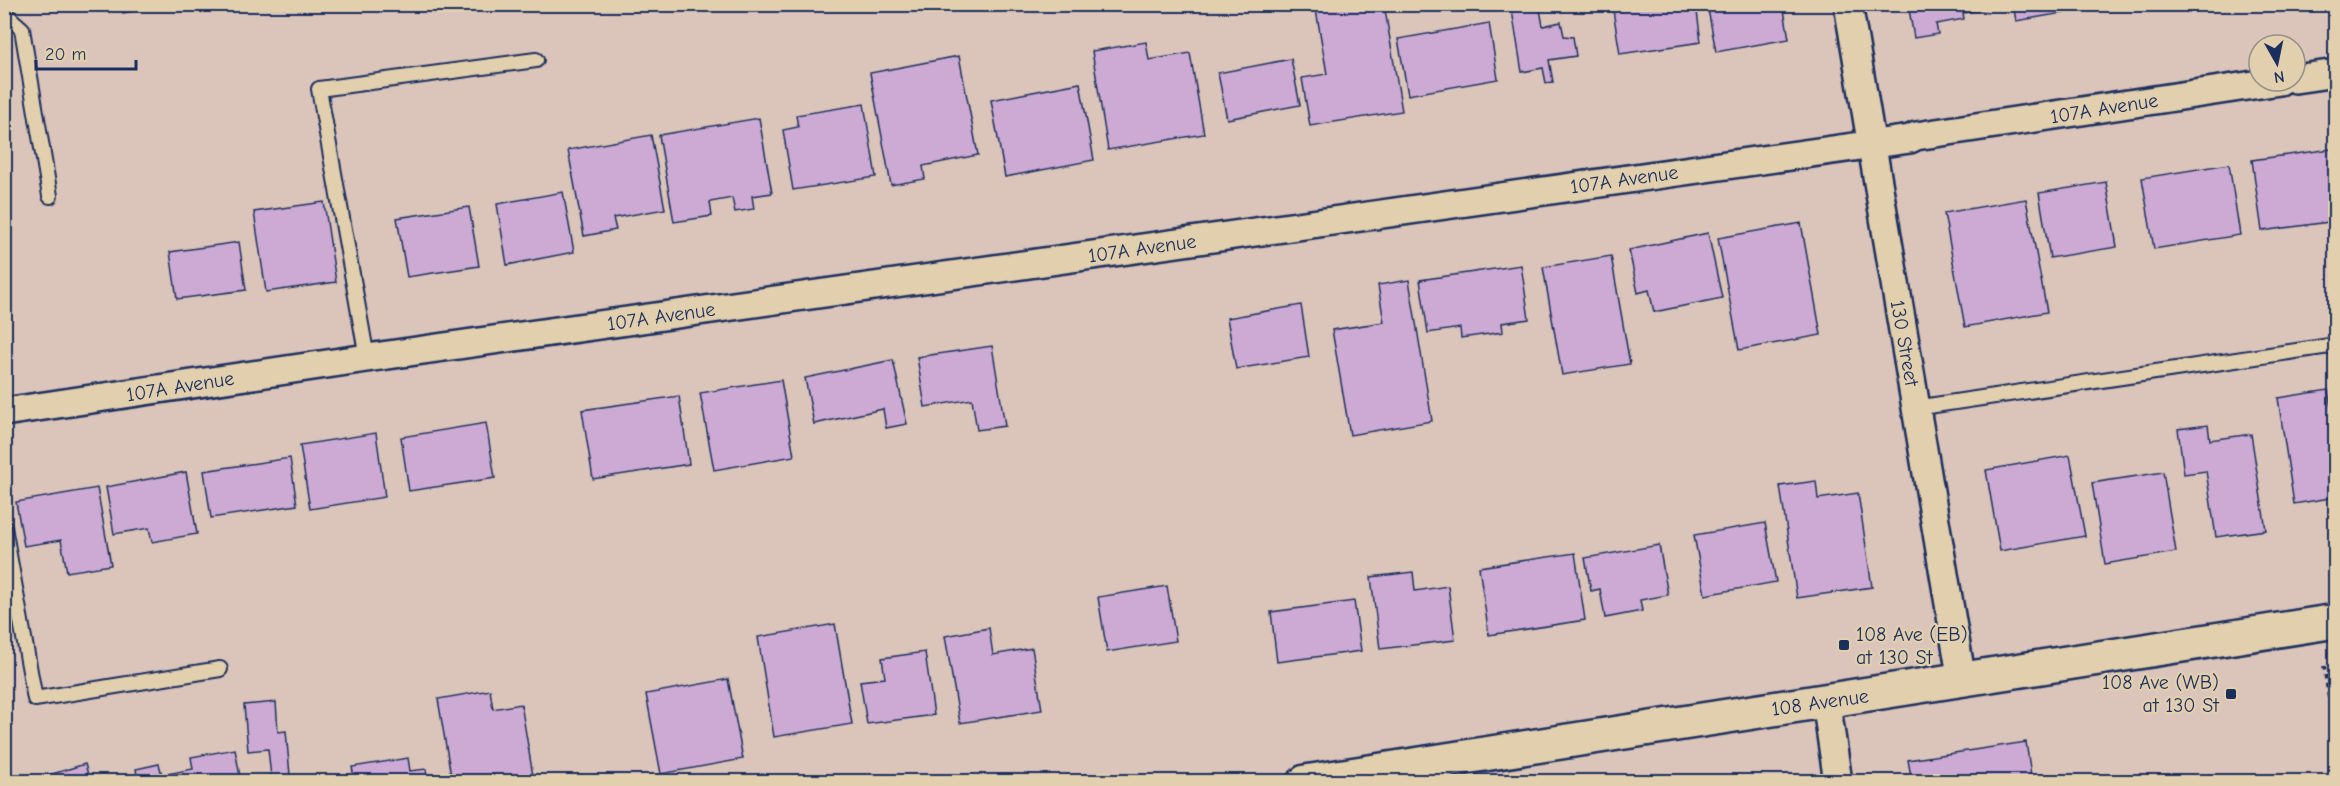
<svg xmlns="http://www.w3.org/2000/svg" width="2340" height="786" font-family="'Comic Neue',sans-serif">
  <style>
    .building { fill: #ccaad4; stroke: #1b2f5e; stroke-width: 1.5 }
    .lines { fill: none; stroke-linecap: round; stroke-linejoin: round }
    .service-casing { stroke: #1b2f5e; stroke-width: 18 }
    .minor-casing { stroke: #1b2f5e; stroke-width: 32 }
    .secondary-casing { stroke: #1b2f5e; stroke-width: 38 }
    .path { stroke: #1b2f5e; stroke-width: 4; stroke-dasharray: 4.5 4.5; stroke-linecap: butt }
    .service { stroke: #e2cfad; stroke-width: 14 }
    .minor { stroke: #e2cfad; stroke-width: 27 }
    .secondary { stroke: #e2cfad; stroke-width: 33 }
    .poi-dot { fill: #1b2f5e; stroke: #e2cfad; stroke-width: 2 }
    .labels { text-anchor: middle; stroke-width: 4.5; stroke-linejoin: round; paint-order: stroke }
    .street-label { font-size: 20px; fill: #1b2f5e; stroke: #e2cfad }
    .poi-label { font-size: 20px; fill: #1b2f5e; stroke: #e2cfad; text-anchor: start }
  </style>
  <rect width="100%" height="100%" fill="#dbc4b9"/>
  <filter id="ink" filterUnits="userSpaceOnUse"><feTurbulence type="fractalNoise" baseFrequency=".0167" numOctaves="2"/><feDisplacementMap in="SourceGraphic" scale="12" xChannelSelector="R" yChannelSelector="G"/><feConvolveMatrix kernelMatrix="1 2 1 2 8 2 1 2 1" color-interpolation-filters="sRGB"/></filter>
  <g filter="url(#ink)">
    <path class="building" d="M122,4h56l-55,9z
      M1315,4h69l18,107 -92,15 -8,-48 25,-4z
      M1511,4h28l4,22 18,-4 3,14 9,1 3,19 -27,4 4,22 -7,1 -3,-15 -21,4z
      M1612,4h84l5,38 -81,12z
      M1707,4h76l6,35 -73,13z
      M1908,4h83v4l-28,5 1,6 -28,5 2,10 -24,4z
      M2013,4h72l1,5 -70,12z
      M2117,4h23l-22,4z
      M1489,23l9,56 -90,16 -10,-56z
      M1146,42l3,18 41,-7 14,81 -96,16 -16,-99z
      M959,56l19,99 -55,11 2,13 -34,6 -21,-112z
      M1291,59l9,46 -73,14 -9,-46z
      M1080,83l14,77 -89,17 -14,-77z
      M864,104l12,73 -83,13 -10,-60 15,-3 -2,-12z
      M759,118l13,75 -20,3 2,13 -19,3 -3,-14 -22,4 2,14 -38,6 -15,-87z
      M651,135l14,74 -52,9 3,12 -32,6 -16,-86z
      M2331,149l5,34v38l-74,10 -10,-71z
      M2229,164l11,71 -86,14 -12,-71z
      M2106,182l11,65 -67,11 -11,-65z
      M563,192l11,60 -67,13 -10,-61z
      M2026,199l21,113 -82,15 -21,-114z
      M324,202l12,80 -70,10 -12,-80z
      M469,207l10,59 -72,11 -10,-59z
      M1801,223l20,112 -82,15 -21,-112z
      M1708,233l14,65 -68,14 -5,-22 -11,3 -9,-43z
      M239,242l7,48 -69,9 -7,-47z
      M1611,256l19,108 -68,11 -19,-108z
      M1521,265l8,54 -27,4 1,9 -42,6 -1,-10 -32,5 -8,-53z
      M1409,280l23,141 -82,14 -18,-105 52,-8 -6,-37z
      M1301,305l8,52 -73,12 -9,-51z
      M992,346l13,80 -28,4 -5,-31 -47,8 -8,-50z
      M893,360l14,64 -21,4 -3,-19 -69,15 -9,-46z
      M781,380l13,76 -80,14 -14,-77z
      M2328,390l5,29h3v78l-42,7 -16,-106z
      M679,396l10,68 -96,15 -11,-69z
      M486,423l9,55 -86,13 -8,-54z
      M2208,425l2,15 41,-6 15,96 -50,7 -10,-66 -22,3 -6,-45z
      M376,433l9,64 -75,12 -10,-64z
      M2070,455l15,81 -85,15 -14,-81z
      M290,458l7,47 -86,13 -7,-47z
      M186,472l11,62 -45,8 -3,-14 -35,6 -8,-47z
      M2163,472l13,80 -71,12 -13,-81z
      M1816,481l2,18 40,-6 14,94 -75,11 -17,-112z
      M97,488l14,77 -44,7 -6,-32 -37,6 -8,-44z
      M1765,523l11,59 -71,13 -11,-60z
      M1659,545l9,50 -28,5 2,11 -37,7 -5,-29 -9,2 -6,-33z
      M1575,553l10,67 -96,15 -10,-68z
      M1413,572l2,19 33,-5 7,54 -75,9 -9,-72z
      M1167,586l9,55 -69,11 -9,-55z
      M1354,601l7,50 -84,11 -6,-50z
      M835,624l17,100 -78,13 -16,-100z
      M989,628l4,27 39,-7 10,62 -82,13 -15,-87z
      M925,652l9,63 -67,9 -7,-43 25,-3 -3,-20z
      M728,679l15,80 -82,15 -15,-80z
      M490,690l3,19 28,-5 13,78h-82l-14,-83z
      M276,702l2,30 8,-1 4,44 -19,2 -3,-28 -20,2 -4,-46z
      M2026,742l6,40h-120l-4,-22z
      M235,749l6,33h-103l-2,-13 23,-5 3,11 31,-6 -2,-12z
      M408,758l2,13 16,-2 2,13h-73l-3,-15z
      M85,764l5,18h-53l-1,-3z"/>
    <g class="lines">
      <defs>
        <path id="service" d="M4,13l18,16 28,167
          M367,358l-48,-269 217,-29
          M1915,408l421,-63
          M4,527l31,172 185,-30"/>
        <path id="minor" d="M1848,4l114,677
          M2295,79l41,-6
          M4,412l363,-54 1543,-219 6,-3 364,-55
          M1826,701l12,81"/>
        <path id="secondary" d="M1305,782l1031,-161"/>
      </defs>
      <use href="#service" class="service-casing"/>
      <use href="#minor" class="minor-casing"/>
      <use href="#secondary" class="secondary-casing"/>
      <path class="path" d="M2324,666l12,76"/>
      <use href="#service" class="service"/>
      <use href="#minor" class="minor"/>
      <use href="#secondary" class="secondary"/>
    </g>
  </g>
  <g class="poi-dot">
    <rect x="1838" y="639" width="12" height="12" rx="3"/>
    <rect x="2225" y="688" width="12" height="12" rx="3"/>
  </g>
  <g class="labels">
    <g class="street-label">
      <text transform="translate(2104 108) rotate(-9)" y="7">107A Avenue</text>
      <text transform="translate(1624 179) rotate(-8)" y="7">107A Avenue</text>
      <text transform="translate(1142 248) rotate(-8)" y="7">107A Avenue</text>
      <text transform="translate(661 316) rotate(-8)" y="7">107A Avenue</text>
      <text transform="translate(1905 343) rotate(80)" y="7">130 Street</text>
      <text transform="translate(180 386) rotate(-9)" y="7">107A Avenue</text>
      <text transform="translate(1820 702) rotate(-8)" y="7">108 Avenue</text>
    </g>
    <g class="poi-label">
      <text x="1856" y="641">108 Ave (EB)<tspan x="1856" dy="23">at 130 St</tspan></text>
      <text x="2219" y="689" text-anchor="end">108 Ave (WB)<tspan x="2219" dy="23">at 130 St</tspan></text>
    </g>
  </g>
  <rect width="2340" height="786" fill="none" stroke="#e2cfad" stroke-width="24"/>
  <rect x="12" y="12" width="2316" height="762" fill="none" stroke="#1b2f5e" stroke-width="2" filter="url(#ink)"/>
  <g transform="translate(2277 63) rotate(171)"><circle r="28" fill="#e2cfad" stroke="#928f8d" stroke-width="1.5"/>
  <path d="M0-4.5L10 22L0 15L-10 22Z" fill="#1b2f5e"/>
  <text y="-9" font-size="16" font-weight="bold" text-anchor="middle" fill="#1b2f5e">N</text>
  </g>
  <path d="M36 60v9h100v-9" fill="none" stroke="#1b2f5e" stroke-width="3"/>
  <text x="45" y="60" font-size="18" fill="#1b2f5e" stroke="#e2cfad" stroke-width="4.5" paint-order="stroke">20 m</text>
</svg>
